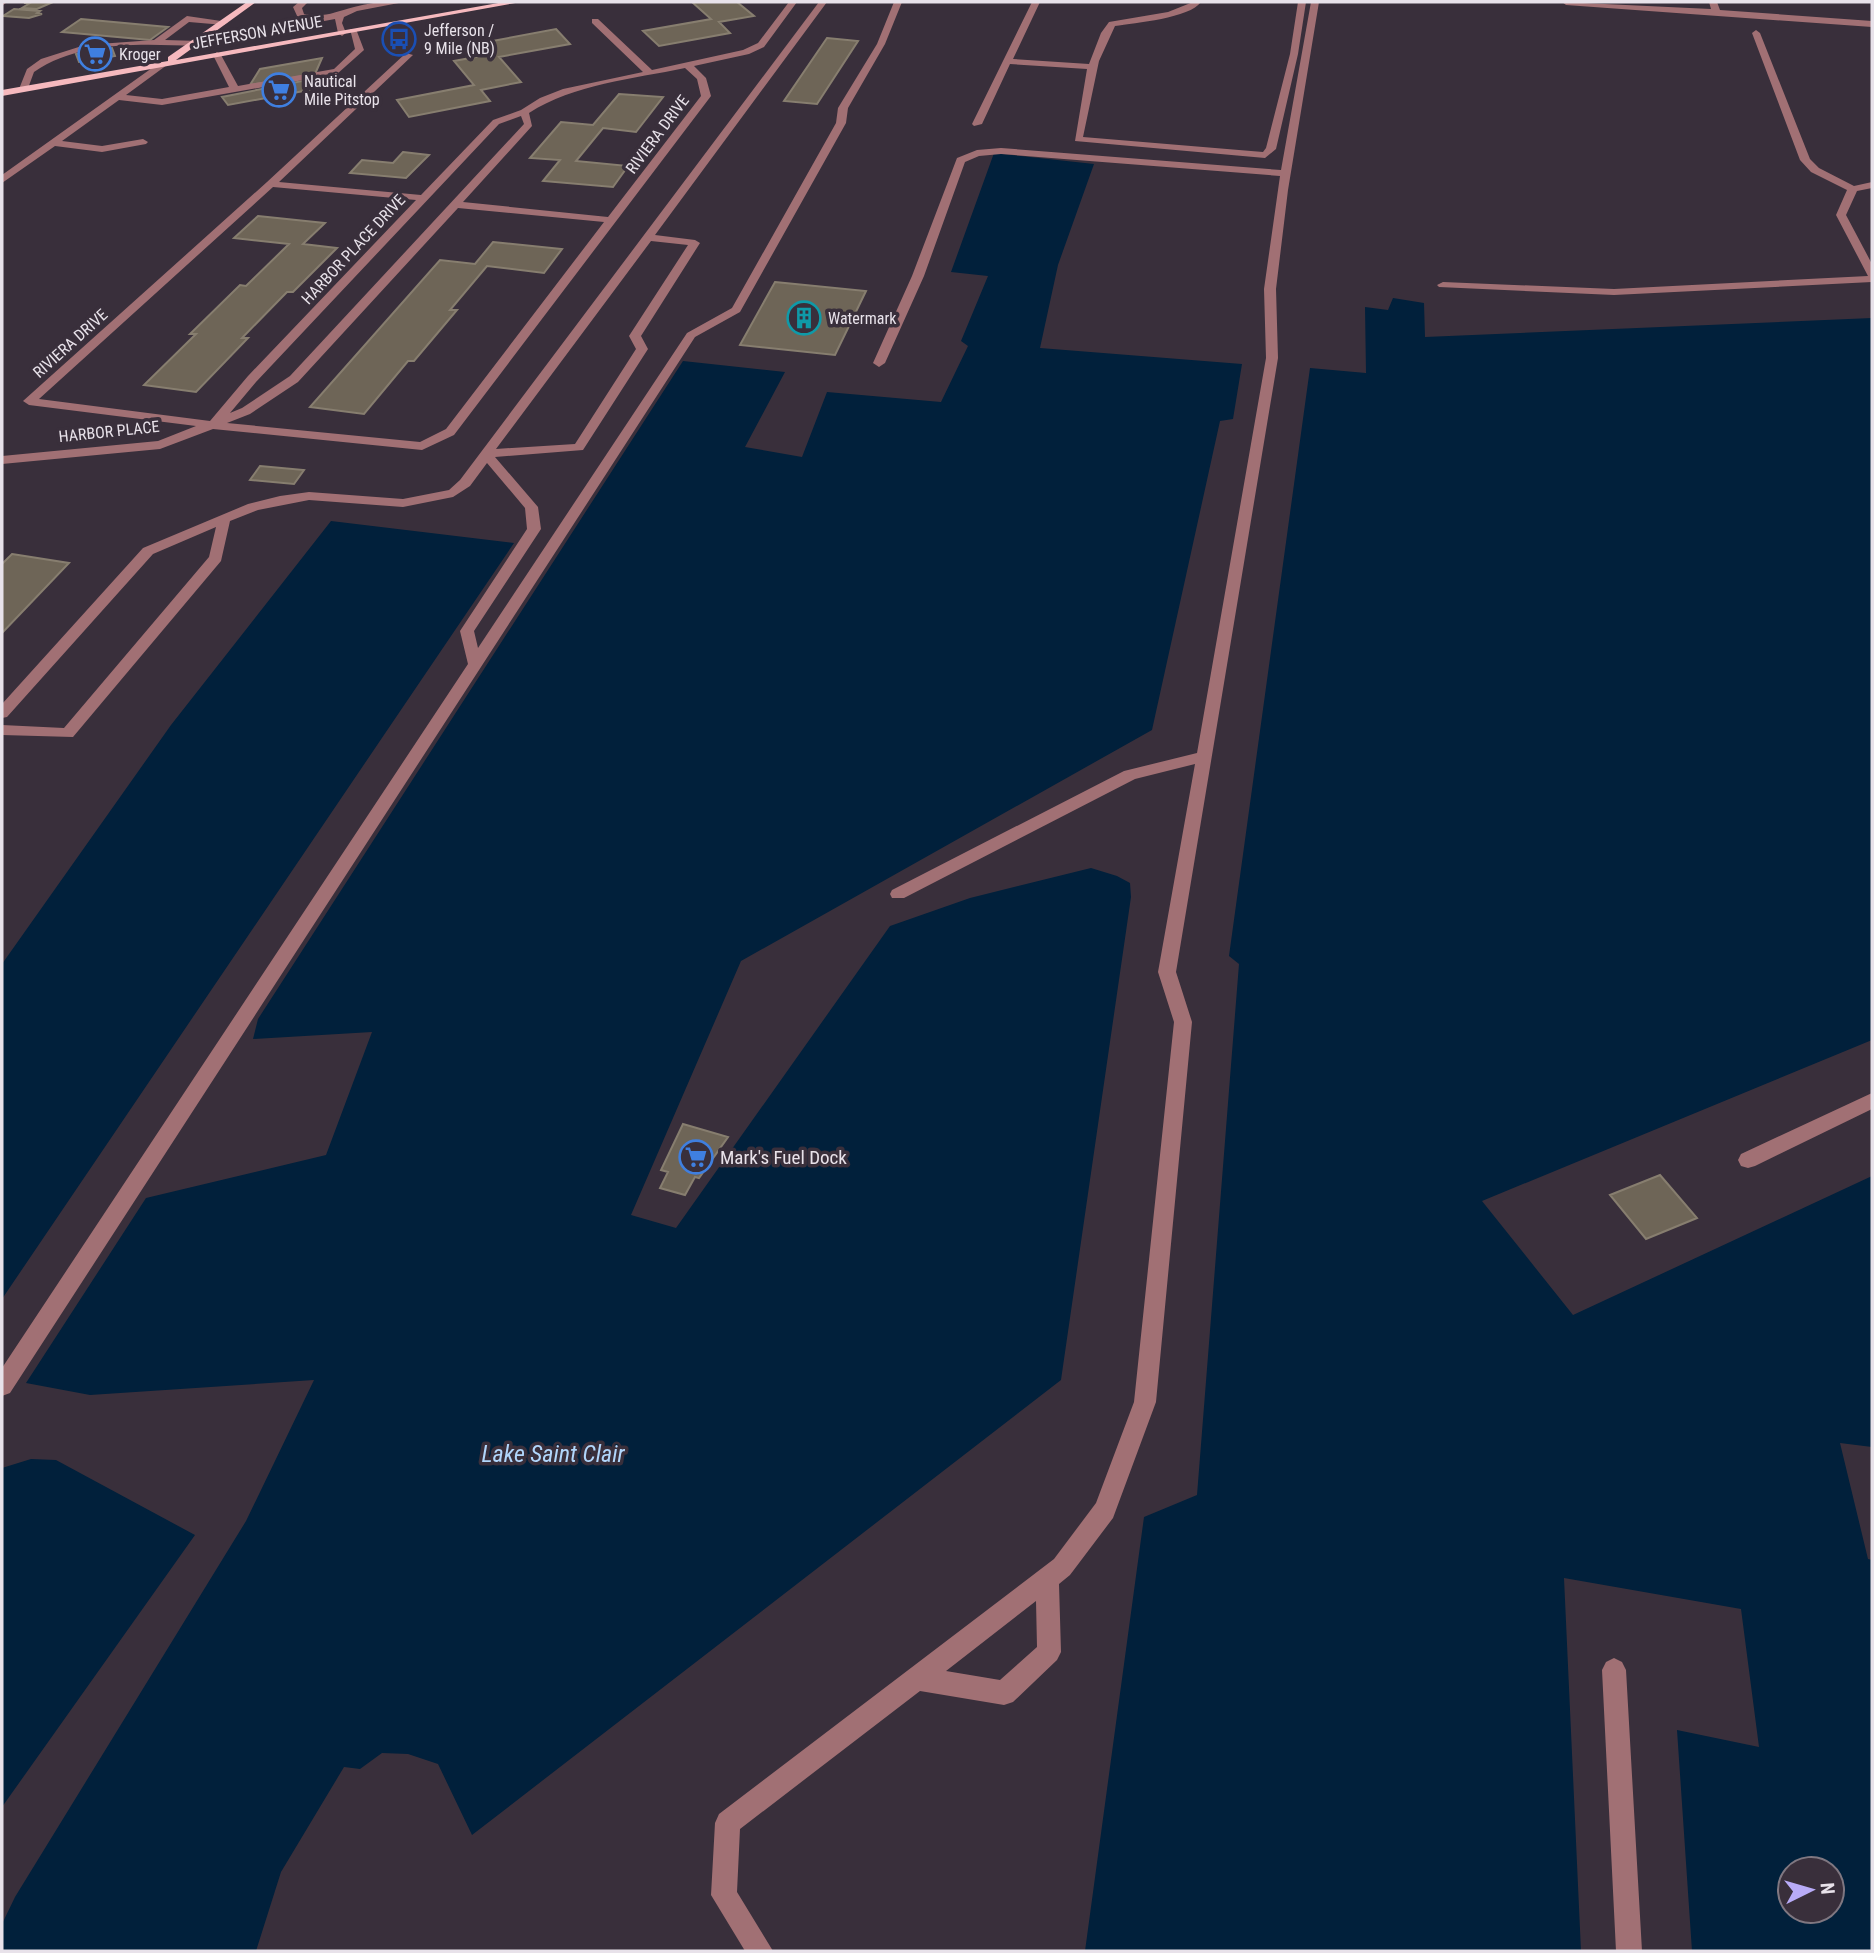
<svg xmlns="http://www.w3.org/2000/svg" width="1874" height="1953" font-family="'Roboto Condensed',sans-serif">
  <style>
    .water { fill: #01203b; fill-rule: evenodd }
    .building { fill: #6e6557; stroke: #877e6f; stroke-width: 2 }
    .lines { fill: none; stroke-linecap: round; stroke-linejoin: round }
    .minor { fill: #a17074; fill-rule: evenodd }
    .major { fill: #f6b9be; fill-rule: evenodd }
    .labels { text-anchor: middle; stroke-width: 7; stroke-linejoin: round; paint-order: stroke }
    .far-poi-label { font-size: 16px; fill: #e8e2ea; stroke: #392f3b; text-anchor: start }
    .far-street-label { font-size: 16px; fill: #e8e2ea; stroke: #392f3b }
    .poi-label { font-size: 19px; fill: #e8e2ea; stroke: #392f3b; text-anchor: start }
    .near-water-label { font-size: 24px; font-style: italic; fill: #b1d6fb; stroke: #392f3b }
  </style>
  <rect width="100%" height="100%" fill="#392f3b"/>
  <path class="water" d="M994,153l100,11 -36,101 -18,83 202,16 -9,55 -13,2 -68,309 -411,231 -110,254 45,13 214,-302 80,-28 121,-30 26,8 13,7 1,14 -70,483 -589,455 -34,-71 -30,-10 -26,-1 -22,16 -16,-2 -63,105 -25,79h-254v-27l13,-27 231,-376 68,-141 -224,15 -64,-12 120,-185 180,-43 46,-123 -119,7 5,-20 425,-658 102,11 -40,75 57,10 25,-65 114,10 27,-56 -7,-5 27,-65 -37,-4z
    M1393,298l31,5 1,34 447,-19v722l-390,161 91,114 299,-139v271l-32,-4 28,116 4,1v391h-180l-15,-221 82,17 -18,-138 -177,-31 17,373h-496l59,-434 53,-22 42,-531 -10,-8 81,-588 56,5 -1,-66 23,3zM1790,1869h42v42h-42z
    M331,521l183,22 -512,756v-335l169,-239z
    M31,1459l25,1 139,75 -193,272v-339z"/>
  <path class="building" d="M26,2h27l-16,7 -15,-1 8,-5h-6z
    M692,2h45l17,14 -35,6 11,11 -71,13 -16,-15 68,-12z
    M14,9l26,2 -3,2 5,1 -13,4 -26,-2z
    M81,19l87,8 -18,13 -88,-8z
    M556,29l14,15 -71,13 22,25 -40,8 9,11 -81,16 -12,-17 77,-15 -20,-24 38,-7 -10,-11z
    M827,38l31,3 -41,63 -33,-3z
    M112,48l3,8 -36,6 -3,-8z
    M322,58l-7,16 -65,11 10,-16z
    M302,81l7,9 -81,15 -6,-8z
    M619,94l44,3 -27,35 -33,-4 -27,33 52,5 -15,21 -70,-6 17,-21 -30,-2 31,-36 32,3z
    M403,152l26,3 -23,23 -56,-5 12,-13 31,3z
    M258,216l67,7 -22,21 34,4 -44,44h-6l-45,46h6l-52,54 -52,-7 52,-51h-6l50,-49 6,1 43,-42 -55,-6z
    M493,242l69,7 -18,24 -57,-7 -37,44h7l-43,51h-6l-44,53 -54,-7 130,-147 35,4z
    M775,282l91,9 -31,64 -95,-10z
    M260,466l44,4 -10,14 -44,-4z
    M12,554l57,9 -67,70v-69z
    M683,1124l45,13 -29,41 -4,-1 -10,18 -25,-7 8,-16 -7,-2z
    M1660,1175l37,43 -51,21 -36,-44z"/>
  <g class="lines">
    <path class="minor" d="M2,2h5l-5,4z
      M299,2h9l-6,6 2,6c22,4 30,-2 50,-7 16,-5 34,-6 50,-5l-47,9 -13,6 -2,6 4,10 -4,3 -4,-3 -3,-14 -16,3 -21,-4 -5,-11z
      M789,2h8l-33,45 -15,7 -55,12 12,12 5,18 -257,339 -32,15 -209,-21 -53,20 -158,15v-8l156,-15 38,-15 -167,-21 -6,-4 244,-219 139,-129 7,2 -134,127 142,13 72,-75 28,-10 19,-12 23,-9 80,-17 -51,-49v-4h6l54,51 91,-20 15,-7zM685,68l12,11 4,17 -93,121 -145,-15 69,-76 -3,-13c45,-29 104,-34 156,-45zM521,116l3,8 -234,252 -48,32 -12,5 26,-31 243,-258zM273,187l143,13 -168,176 -38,45 -171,-22zM458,208l146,14 -158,207 -26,13 -193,-19 23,-9 48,-32z
      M819,2h8l-172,233 40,5 5,3 -59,93 7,13 -65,101 -88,7 43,50 3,22 -67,102 4,17 209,-315 45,-25 104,-185 2,-15 39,-64 17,-42h8l-17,42 -37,64 -2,15 -106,189 -45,25 -685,1056 -8,3v-28l466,-704 -8,-33 67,-102 -2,-21 -38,-45 -17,23 -17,11 -50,10 -94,-7 -51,10 -28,11 -9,40 -148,176 -71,-2v-10l62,3 145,-171 7,-30 -63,27 -146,163 -5,1v-14l141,-156 105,-44 32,-8 29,-4 94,7 46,-9 11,-10zM651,241l37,4 -59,91 7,13 -61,95 -79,5z
      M1032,2h8l-27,57 76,5 12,-31 8,-11 59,-10 25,-10h8c-11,16 -66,21 -86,24l-16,35 -16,76 180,15 3,-4 24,-94 8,-52h8l-8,52 -22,95 -11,9 -190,-17 12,-72 -77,-5 -28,60 -8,2 -2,-2z
      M1311,2h8l-31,188 -12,99 2,69 -102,614 16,50 -36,380 -43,116 -43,57 -11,9 2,68 -4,8 -44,42 -9,3 -84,-14 -180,138 -3,63 36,59h-28l-34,-56 4,-72 4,-9 335,-255 42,-56 38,-101 40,-380 -16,-50 37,-208 -60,15 -231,119h-12l-2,-4 2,-4 232,-119 73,-18 69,-395 -2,-69 16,-113 -279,-22 -22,2 -14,6 -41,114 -39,87 -6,4 -6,-4 39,-87 45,-118 20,-8 24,-2 280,22zM1036,1601l1,46 -37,33 -54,-9z
      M1562,2l149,7 -2,-7h8l3,8 152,11v6l-306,-22z
      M187,16l41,6 -4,3 -35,-3 -24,18 34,1v4l-3,1c-53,-2 -116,-6 -162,26l-7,19 -8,-2 8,-20 14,-10 44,-14 69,-5z
      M350,29h6l8,21 -27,24 -175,31 -43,-5 -57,41 40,5 41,-7 5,3 -2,2 -44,8 -47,-6 -53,37v-8l157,-112 8,2 -41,30 36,4 67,-12 -16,-32 4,-3 4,3 17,31 96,-17 21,-20z
      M1756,30l4,3 50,126 9,9 35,18 18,-4v6l-15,3 -11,24 26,49v18l-258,13 -175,-8 -2,-2 6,-3 171,7 254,-13 -32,-61 11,-25 -36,-18 -11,-12 -48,-127z
      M1872,1093v16l-117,57 -7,2 -7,-2 -3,-6 3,-6z
      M1614,1658l8,4 4,8 16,281h-26l-14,-281 4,-8z"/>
    <path class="major" d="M247,2h9l-80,58 328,-58h17l-519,94v-6l166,-29v-4z"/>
  </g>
  <defs>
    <symbol id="bus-ring" viewBox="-11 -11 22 22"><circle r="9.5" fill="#392f3b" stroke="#1a4fb4" stroke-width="1.5"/><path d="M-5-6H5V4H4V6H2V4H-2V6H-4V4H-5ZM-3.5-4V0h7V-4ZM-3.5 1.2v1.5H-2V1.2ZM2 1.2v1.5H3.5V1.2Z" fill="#1a4fb4"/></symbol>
    <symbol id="supermarket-ring" viewBox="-11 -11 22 22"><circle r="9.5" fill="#392f3b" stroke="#3f7fe0" stroke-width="1.5"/><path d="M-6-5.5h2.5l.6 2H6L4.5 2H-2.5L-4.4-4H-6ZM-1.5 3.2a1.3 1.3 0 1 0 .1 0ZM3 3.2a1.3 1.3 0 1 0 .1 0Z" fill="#3f7fe0"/></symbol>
    <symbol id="building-ring" viewBox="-11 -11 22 22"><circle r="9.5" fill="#392f3b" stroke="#0f9aa8" stroke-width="1.5"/><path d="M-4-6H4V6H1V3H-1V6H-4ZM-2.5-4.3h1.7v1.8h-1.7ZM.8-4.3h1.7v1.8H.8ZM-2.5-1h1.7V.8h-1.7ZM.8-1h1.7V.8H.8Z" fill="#0f9aa8"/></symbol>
  </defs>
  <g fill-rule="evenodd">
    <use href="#bus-ring" x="380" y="20" width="38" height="38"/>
    <use href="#supermarket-ring" x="76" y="35" width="38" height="38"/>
    <use href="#supermarket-ring" x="260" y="71" width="38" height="38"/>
    <use href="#building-ring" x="785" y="299" width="38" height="38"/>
    <use href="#supermarket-ring" x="677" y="1138" width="38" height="38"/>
  </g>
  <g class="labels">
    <g class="far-poi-label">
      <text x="424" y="36">Jefferson /<tspan x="424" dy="18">9 Mile (NB)</tspan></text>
      <text x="119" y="60">Kroger</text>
      <text x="304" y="87">Nautical<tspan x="304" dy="18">Mile Pitstop</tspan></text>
      <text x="828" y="324">Watermark</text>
    </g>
    <g class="far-street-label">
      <text transform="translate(257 32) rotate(-10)" y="6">JEFFERSON AVENUE</text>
      <text transform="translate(657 134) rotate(-53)" y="6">RIVIERA DRIVE</text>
      <text transform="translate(353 249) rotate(-47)" y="6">HARBOR PLACE DRIVE</text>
      <text transform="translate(70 343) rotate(-42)" y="6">RIVIERA DRIVE</text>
      <text transform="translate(109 431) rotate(-6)" y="6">HARBOR PLACE</text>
    </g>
    <g class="poi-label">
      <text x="720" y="1164">Mark's Fuel Dock</text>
    </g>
    <g class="near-water-label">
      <text x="553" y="1462">Lake Saint Clair</text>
    </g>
  </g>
  <rect width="1874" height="1953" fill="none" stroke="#e8e2ea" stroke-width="7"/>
  <g transform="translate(1811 1890) rotate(85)"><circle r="33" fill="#392f3b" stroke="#7f7781" stroke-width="2"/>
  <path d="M0-5L12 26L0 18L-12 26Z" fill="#b8abf7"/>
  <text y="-10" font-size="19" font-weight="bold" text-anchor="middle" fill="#e8e2ea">N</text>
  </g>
</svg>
